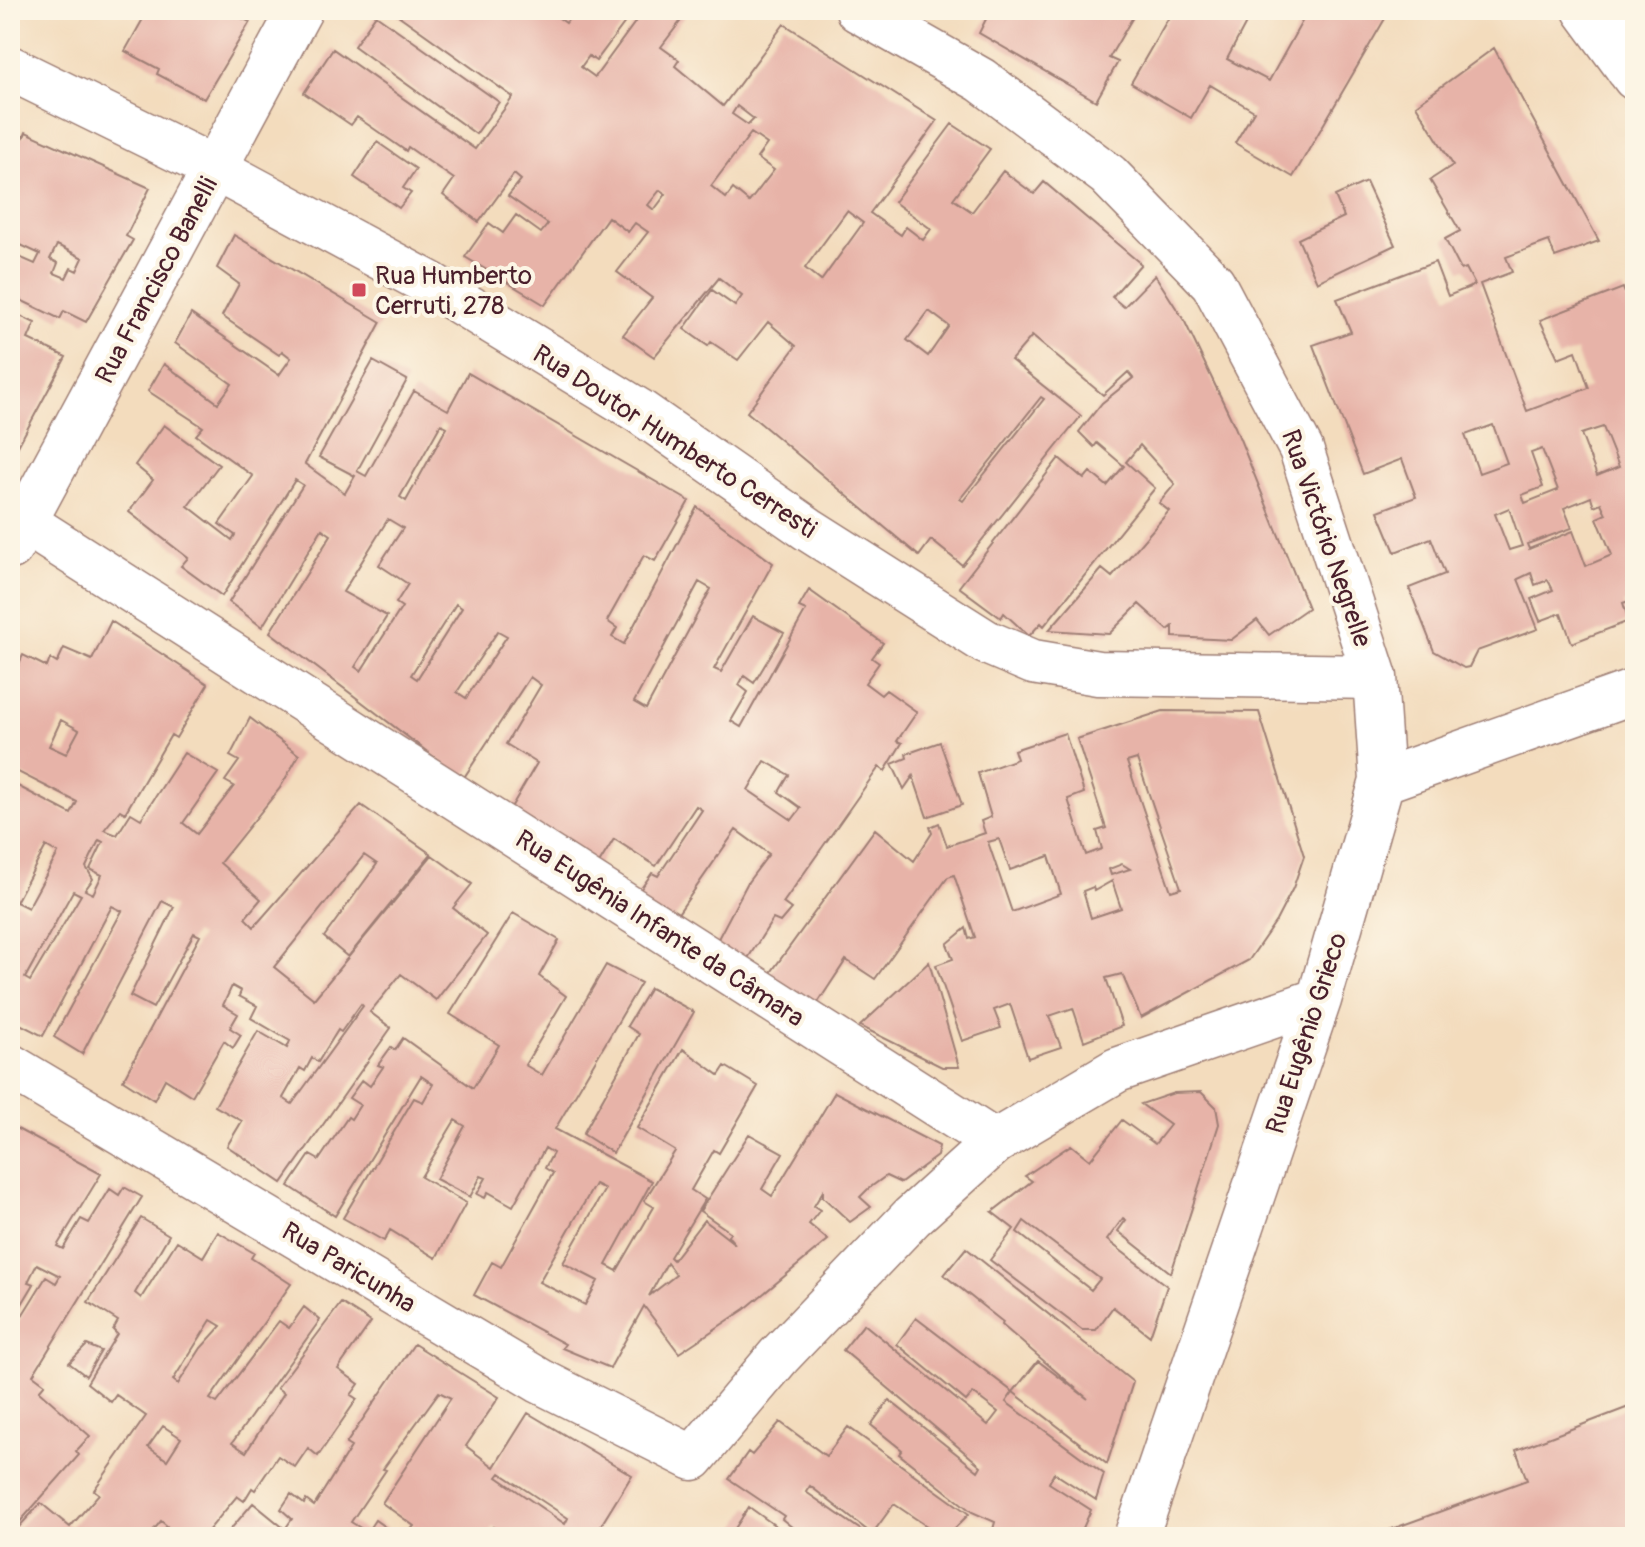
<svg xmlns="http://www.w3.org/2000/svg" width="1645" height="1547" font-family="Pangolin,sans-serif">
  <style>
    .building { fill: #e7b3a8; fill-rule: evenodd }
    .lines { fill: none; stroke-linecap: round; stroke-linejoin: round }
    .minor-casing { stroke: #9e7e74; stroke-width: 47 }
    .minor { stroke: #fff; stroke-width: 44 }
    .poi-dot { fill: #d1495b; stroke: #fcf5e5; stroke-width: 3 }
    .labels { text-anchor: middle; stroke-width: 8; stroke-linejoin: round; paint-order: stroke }
    .poi-label { font-size: 26px; fill: #4a1f2b; stroke: #fcf5e5; text-anchor: start }
    .street-label { font-size: 26px; fill: #4a1f2b; stroke: #fcf5e5 }
  </style>
  <rect width="100%" height="100%" fill="#fcf5e5"/>
  <filter id="ink" filterUnits="userSpaceOnUse"><feTurbulence type="fractalNoise" baseFrequency=".0125" numOctaves="2"/><feDisplacementMap in="SourceGraphic" scale="16" xChannelSelector="R" yChannelSelector="G"/><feConvolveMatrix kernelMatrix="1 2 1 2 8 2 1 2 1" color-interpolation-filters="sRGB"/></filter>
  <filter id="wash" filterUnits="userSpaceOnUse"><feTurbulence type="fractalNoise" baseFrequency=".006" numOctaves="4" result="noise"/><feDisplacementMap in="SourceGraphic" scale="32" xChannelSelector="R" yChannelSelector="G"/><feGaussianBlur stdDeviation="1.8" result="paint"/><feColorMatrix in="noise" values="0 0 0 0 0 0 0 0 0 0 0 0 0 0 0 0 0 1.4 0 .05"/><feComposite in="paint" operator="in"/></filter>
  <g filter="url(#wash)">
    <rect width="100%" height="100%" fill="#f3dcbd"/>
    <g id="blocks">
      <path class="building" d="M148,10h84l-1,3 19,9 -46,77 -47,-25 2,-5 -34,-18z
        M391,10h157l18,13 9,-13h59l-38,51 -7,-5 -8,11 14,10 49,-67h45l-28,37 18,13 -4,6 48,40 61,-82 153,97 -67,92 31,22 5,-8 17,13 8,-11 -37,-27 58,-78 38,25 -37,50 19,13 31,-41 31,23 10,-12 97,82 -29,33 12,10 31,-32 30,47 50,105 73,181 -39,27 -12,-15 -26,20 -58,-3v-11l-5,4 -29,-26 -30,30 -60,-4 53,-61 10,8 57,-66 -10,-8 16,-19 -35,-39 -14,17 29,26 -111,138 -3,-3 -12,13 -25,-23 -3,5 -42,-31 100,-129 25,21 6,-7 17,14 17,-20 -27,-23 -3,4 -15,-15 23,-29 31,-25 -5,-6 -25,23 -71,-59 -21,24 70,56 -119,149 -31,-25 -12,16 -172,-144 49,-66 -28,-24 -30,38 -27,-18 -3,4 -24,-17 28,-39 23,16 7,-10 -23,-18 -65,79 -31,-22 29,-37 -35,-26 31,-40 -13,-9 -7,9 -20,-15 -63,88 -80,-48 24,-34 14,10 13,-18 25,18 7,-9 -40,-28 13,-16 -7,-6 -35,48 -36,-27 11,-16 -46,-32 -2,4 -49,-34 -6,8 -47,-32 29,-44 142,100 38,-52zM737,106l17,13 -6,6 -16,-11zM751,133l16,11 -10,14 17,12 -25,32 -16,-13 -7,9 -15,-12zM660,190l6,4 -12,16 -6,-5zM847,211l16,12 -42,58 -16,-13zM929,311l20,15 -21,30 -21,-16zM1041,397l3,2 -81,102 -3,-2z
        M980,10h157l-28,48 9,4 -22,39 -117,-68 9,-18z
        M1173,10h80l-26,49 42,22 35,-63 -14,-8h100l-97,167 -58,-34 19,-32 -44,-26 -19,33 -60,-35z
        M376,15l123,87 -23,32 -122,-88z
        M1494,48l105,193 -44,16 -6,-16 -43,16 6,15 -32,12 47,127 62,-23 -13,-37 -18,7 -18,-38 83,-32 12,32v279l-12,4 6,18 -57,22 -11,-30 -21,8 -9,-22 22,-9 -5,-10 -13,5 -4,-12 -13,6 20,50 -61,22 -8,16 -5,1 -30,-17 -25,-63 36,-14 -14,-36 -36,14 -17,-41 38,-14 -14,-38 -39,15 -50,-129 38,-13 -14,-33 98,-37 13,34 27,-11 -9,-17 -5,2 -16,-31 15,-8 -30,-51 23,-15 -37,-60zM1493,425l14,38 -28,10 -14,-38zM1603,427l16,40 -22,9 -16,-42zM1542,449l16,41 -33,13 -3,-8 21,-8 -12,-34zM1591,497l3,9 7,-3 5,11 -9,4 15,37 -26,11 -13,-35 -44,18 -2,-5 45,-16 -8,-20zM1509,508l13,38 -13,4 -14,-36z
        M10,130l14,7 2,-5 124,56 -24,48 7,4 -47,82 -22,-11 -4,8 -50,-24v-42l25,11 5,-10 -30,-14 4,-16 -4,-1zM57,245l26,13 -6,13 -6,-3 -5,10 -12,-5 4,-10 -8,-4z
        M377,142l39,27 -13,19 8,5 -12,15 -45,-31z
        M1366,182l29,63 -78,37 -19,-43 46,-22 -9,-21z
        M234,235l147,87 -76,142 40,29 10,-17 -36,-19 54,-96 34,19 -50,91 9,5 48,-85 34,19 20,-37 221,128 -34,60 -11,-6 -37,66 10,7 -5,9 12,7 73,-137 76,56 -59,106 7,3 32,-56 31,17 -30,50 -10,-7 -5,9 9,7 -17,29 10,6 65,-117 -7,-3 10,-17 74,53 -11,15 7,5 -14,20 16,12 5,-5 31,22 -20,29 5,2 -17,28 -6,-4 -96,136 8,6 -11,13 -7,-3 -30,47 -31,-16 36,-68 21,-28 -33,-24 -66,95 -37,-25 19,-27 6,3 44,-66 -6,-4 -40,60 -42,-27 -21,34 -84,-62 28,-48 -31,-19 35,-59 -11,-8 -67,102 -193,-147 61,-97 -9,-6 -60,98 -33,-25 74,-117 -8,-5 -73,116 -41,-30 7,-8 -59,-46 24,-32 -18,-15 29,-40 55,40 -31,41 44,34 3,-5 -16,-11 34,-48 -57,-41 7,-8 -55,-36 16,-27 54,39 14,-19 -57,-41 16,-29 88,61 12,-17 -9,-7 -3,4 -57,-39 17,-32 -22,-16zM441,424l6,3 -41,74 -6,-4zM388,519l15,9 -24,37 29,19 -12,19 6,4 -41,64 -6,-4 32,-51 -44,-24zM699,582l12,7 -65,120 -12,-7zM456,604l6,4 -45,71 -6,-4zM498,631l9,5 -41,62 -9,-6zM765,761l24,14 -10,17 22,16 -9,12 -44,-30z
        M10,311l25,12 -7,16 38,18 -56,104z
        M111,621l97,63 -32,54 -5,-3 -46,78 -5,-3 -16,20 13,5 14,-22 10,6 43,-66 34,20 -35,50 14,11 37,-48 -9,-5 14,-20 -9,-5 20,-38 49,37 -19,33 -60,75 41,36 -16,19 9,9 107,-122 70,49 -83,103 -24,-20 53,-73 -13,-9 -90,112 40,32 118,-144 40,29 -19,24 34,27 -51,65 -35,-26 -31,38 21,16 -109,155 -55,-37 15,-25 -27,-15 43,-75 29,17 3,-7 -39,-23 6,-12 -18,-10 2,-5 -9,-5 -9,19 15,9 -8,14 11,7 -8,13 -9,-7 -32,55 -27,-17 -11,21 -31,-20 77,-144 -6,-3 -41,75 -23,-12 44,-89 -12,-6 -80,153 -28,-17 68,-126 -10,-5 -69,130 -33,-17v-237l61,32 6,-12 -67,-34v-85l13,-28 24,12 3,-8 7,4 7,-15 28,12zM61,720l18,10 -13,24 -17,-8zM99,840l4,2 -13,27 12,6 -9,19 -8,-4 8,-11 -7,-12zM46,846l12,7 -30,55 -12,-6zM73,891l8,4 -51,86 -5,-3zM361,1004l2,2 -71,98 -9,-6 17,-30 5,3 7,-13 6,4 20,-32 3,2z
        M1163,711l96,1 45,144 -11,32 -17,33 -27,39 -108,58 -19,-44 -16,4 16,48 -38,15 -11,-33 -24,8 12,31 -33,11 -18,-54 -16,6 7,18 -39,13 -26,-76 17,-6 -6,-15 19,-16 3,11 6,-2 -21,-62 -6,2 -73,102 -29,-19 -29,44 -50,-26 108,-149 39,32 18,-28 -2,-6 9,-4 8,23 38,-13 -4,-12 10,-4 -13,-44 39,-14 -3,-9 51,-17 19,60 -16,6 18,56 16,-6 -5,-18 9,-3 -29,-89zM1137,759l44,129 -10,3 -44,-129zM999,839l11,31 39,-14 12,38 -49,18 -24,-70zM1122,864l8,5 -19,6 -2,-6zM1112,881l9,27 -30,10 -8,-27 10,-4 1,4z
        M940,742l22,63 -35,12 -14,-41 -9,13 -12,-25 15,-6 -1,-4z
        M513,913l46,27 -20,36 27,20 -41,69 17,10 64,-110 35,18 -86,146 97,52 -46,84 11,6 37,-64 -10,-6 31,-50 -38,-23 46,-79 36,26 6,-9 33,20 -39,67 -5,-3 -23,40 14,9 -35,58 3,3 31,-40 31,24 -7,-8 2,-4 -30,-21 49,-77 34,19 -21,36 10,7 63,-104 104,54 -2,10 -36,27 -15,-7 -18,13 -8,8 11,10 -21,15 -27,-25v-6l-9,15 6,4 -11,14 19,16 -83,69 -66,44 -35,-47 -34,62 -48,-20 3,-4 -91,-49 18,-33 9,5 52,-94 -8,-5 8,-15 -8,-5 -32,58 -25,-14 -3,6 -8,-4 9,-16 -5,-2 -11,21 -34,-18 29,-53 -10,-6 -34,57 45,26 -30,55 -46,-28 -6,11 -41,-23 71,-120 9,4 10,-18 -12,-8 -86,140 -46,-30 21,-31 9,5 29,-43 3,2 9,-14 -11,-7 13,-18 8,6 13,-19 -5,-2 13,-18 4,3 8,-12 70,50 26,-43 -49,-31zM595,1184l10,5 -42,74 35,18 -13,24 -46,-23zM667,1263l9,12 -27,21z
        M929,962l30,105h-17l-82,-41z
        M650,988l44,24 -81,141 -30,-19 56,-100 -12,-8z
        M1201,1092l15,15 3,17 -48,149 -53,-42 8,-11 -3,-2 -16,22 60,46 -17,50 -37,-29 -17,23h-14l-92,-70 24,-31 -22,-17 40,-31 -7,-5 46,-31 19,15 32,-40 33,24 15,-19 -29,-21 33,-11zM1024,1221l76,58 -9,11 -74,-58z
        M10,1125l91,49 -44,72 6,3 18,-30 8,4 21,-34 9,6 5,-8 18,10 -109,178 12,9 -6,7 51,45 -14,15 3,4 -69,78v-166l4,-5 -4,-4v-23l36,-58 10,6 4,-7 -23,-12 -9,18 6,2 -24,40z
        M141,1218l28,17 -34,58 6,5 36,-57 26,16 15,-25 36,21 -3,5 40,26 -81,115 7,4 62,-82 10,7 15,-21 16,13 -88,123 14,9 38,-59 -7,-5 64,-85 30,19 -33,47 21,15 -8,11 6,4 -39,57 -10,-8 -13,19 -17,-11 -23,34 -3,-2 -8,13 -7,-5 -34,41h-46l10,-11 -6,-5 -13,16h-127l-6,-6 26,-28 29,24 29,-33 -5,-4 52,-74 -30,-21 -5,7 -24,-19 30,-49 -4,-4 5,-9 -30,-19zM211,1320l10,6 -20,22 -23,36 -5,-4zM163,1426l18,12 -14,22 -19,-13z
        M966,1248l167,134 -26,82 -94,-72 -7,10 98,72 -8,26 -42,-27 -5,10 42,27 -12,27h-88l4,-15 -23,-10 -73,-58 3,-4 -31,-25 18,-25 89,71 3,-5 -138,-116 21,-26 124,101 10,-13 -25,-19 -7,8 -69,-57 19,-26 97,74 25,-31 50,38 -86,-74 1,-3 -59,-47z
        M414,1344l85,53 -33,49 28,21 34,-54 104,62 -37,60 -89,2 -13,-10 -7,10h-81l9,-11 -32,-23 69,-105 -12,-6 -56,77 3,1 -35,52 16,10 8,-12 24,17h-175l29,-34 32,26 7,-10 -11,-10 10,-15 13,10 2,-4 8,6 37,-59 -5,-3zM500,1473l68,45 -3,6 -68,-47z
        M87,1345l14,6 -15,25 -17,-13z
        M1634,1405l1,132h-253l-1,-4 146,-53 -11,-30z
        M780,1422l46,34 22,-29 121,87 -19,19 5,4h-12l-49,-33 -22,30 -62,-48 -4,6 65,45h-67l-22,-18 2,-3 -55,-37 19,-27 4,3z
        M749,1507l42,30h-54l-5,-4z"/>
    </g>
  </g>
  <g filter="url(#ink)">
    <use href="#blocks" fill-opacity="0" stroke="#9e7e74" stroke-width="2"/>
    <g class="lines">
      <defs>
        <path id="minor" d="M858,10l123,70 127,95 105,108 88,166 74,228 7,104
          M1585,10l50,68
          M10,68l206,101 216,116 207,126 169,118 178,113 47,20 65,11 277,4
          M1628,69l5,-59
          M26,523l969,619
          M11,547l289,-537
          M10,1066l530,315 153,77 86,-102 133,-139 83,-75 122,-72 202,-70
          M1136,1537l183,-537 63,-219 253,-90"/>
      </defs>
      <use href="#minor" class="minor-casing"/>
      <use href="#minor" class="minor"/>
    </g>
  </g>
  <rect class="poi-dot" x="351" y="282" width="16" height="16" rx="4"/>
  <g class="labels">
    <g class="poi-label">
      <text x="375" y="284">Rua Humberto<tspan x="375" dy="30">Cerruti, 278</tspan></text>
    </g>
    <g class="street-label">
      <text transform="translate(156 280) rotate(-62)" y="9">Rua Francisco Banelli</text>
      <text transform="translate(675 441) rotate(33)" y="9">Rua Doutor Humberto Cerresti</text>
      <text transform="translate(1327 538) rotate(71)" y="9">Rua Victório Negrelle</text>
      <text transform="translate(660 928) rotate(33)" y="9">Rua Eugênia Infante da Câmara</text>
      <text transform="translate(1306 1033) rotate(-72)" y="9">Rua Eugênio Grieco</text>
      <text transform="translate(349 1267) rotate(31)" y="9">Rua Paricunha</text>
    </g>
  </g>
  <rect width="1645" height="1547" fill="none" stroke="#fcf5e5" stroke-width="40"/>
</svg>
